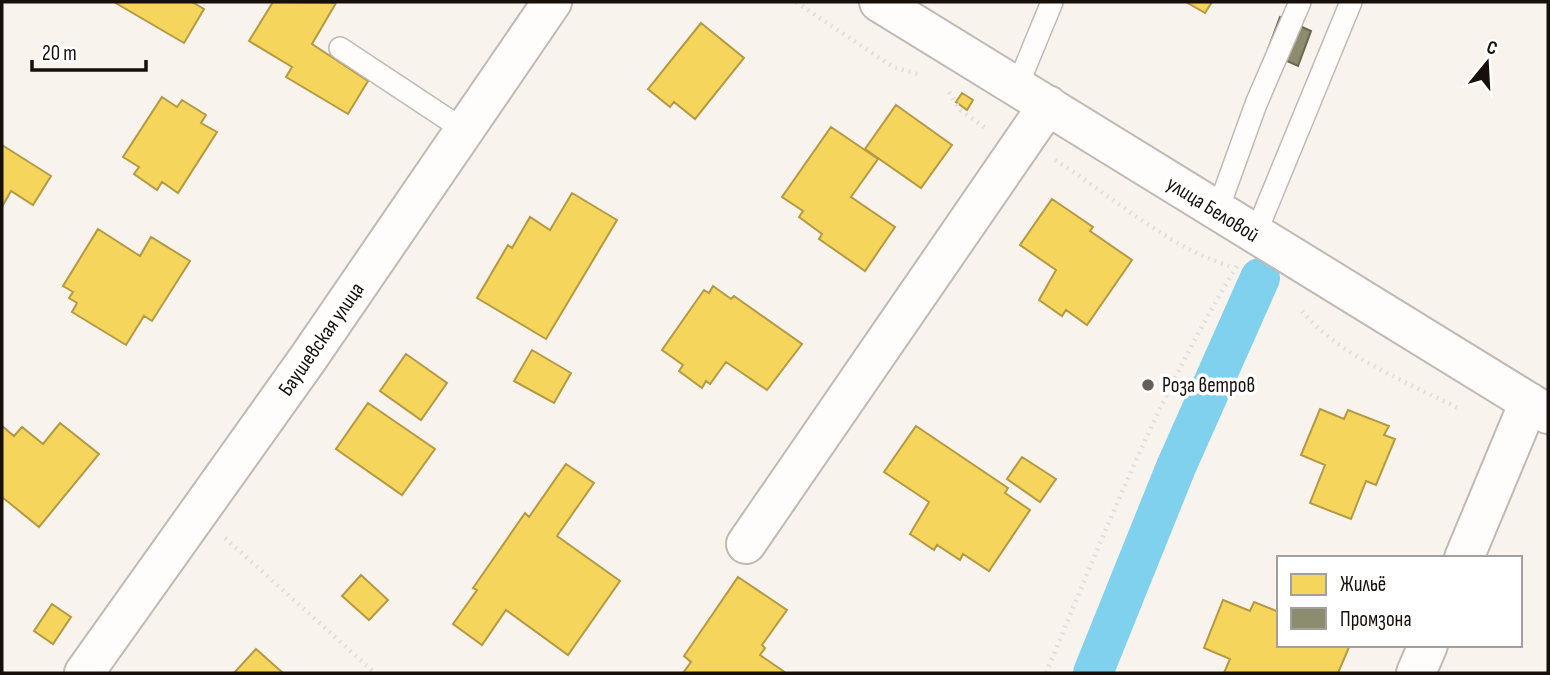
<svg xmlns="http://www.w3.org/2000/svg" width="1550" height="675" font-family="'Sofia Sans Condensed',sans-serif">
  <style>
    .homes { fill: #f6d55c; stroke: #b39a43; stroke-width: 2 }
    .industry { fill: #8c8c6e; stroke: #696650; stroke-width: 2 }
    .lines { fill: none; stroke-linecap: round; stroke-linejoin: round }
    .canal { stroke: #80d1ed; stroke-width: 40 }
    .service-casing { stroke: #c0b9b4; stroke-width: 24 }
    .minor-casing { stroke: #c0b9b4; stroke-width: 42 }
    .path { stroke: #e2e0df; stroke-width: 4.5; stroke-dasharray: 2 5; stroke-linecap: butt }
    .service { stroke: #fefdfc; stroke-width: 21 }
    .minor { stroke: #fefdfc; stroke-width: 38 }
    .poi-dot { fill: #655f5a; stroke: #fff; stroke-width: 2.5 }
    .labels { text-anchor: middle; stroke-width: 7; stroke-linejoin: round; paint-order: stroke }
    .street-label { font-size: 21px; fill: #160f0a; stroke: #fff }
    .poi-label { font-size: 21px; fill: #160f0a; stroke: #fff; text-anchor: start }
  </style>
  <rect width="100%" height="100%" fill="#f9f3ee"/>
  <path class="homes" d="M114,2h78l12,7 -20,34z
    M273,2l63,1 -24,41 56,37 -20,33 -62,-37 6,-10 -43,-26z
    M1186,2h26l-7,11z
    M701,23l43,35 -49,61 -21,-17 -4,5 -22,-18z
    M962,93l11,7 -6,10 -11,-8z
    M162,97l15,10 5,-7 24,15 -5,8 16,9 -39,61 -16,-11 -5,8 -23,-16 5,-7 -16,-10z
    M896,105l56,40 -31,43 -56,-39z
    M831,127l47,32 -27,38 44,30 -30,44 -46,-32 3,-5 -23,-17 4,-6 -21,-14z
    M2,145l49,31 -18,29 -22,-14 -9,16z
    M572,193l45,27 -71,119 -69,-41 31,-53 4,3 18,-31 20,13z
    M1052,199l41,28 -3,4 42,29 -45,65 -21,-15 -4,6 -23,-16 17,-30 -36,-25z
    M98,229l42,27 11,-19 39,24 -38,60 -8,-5 -18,29 -54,-33 5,-9 -8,-5 4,-6 -10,-6z
    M713,286l18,13 3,-3 68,48 -35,46 -41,-28 -16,22 -4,-3 -4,7 -23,-17 4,-6 -21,-15 42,-60 5,3z
    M532,350l39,23 -17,30 -40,-22z
    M406,354l41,29 -26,37 -41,-29z
    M368,403l67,46 -33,46 -66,-46z
    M1320,409l24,10 4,-9 41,16 -5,9 11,4 -19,46 -10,-4 -15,38 -41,-16 15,-38 -24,-10z
    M60,423l39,31 -60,73 -37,-30v-71l12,10 8,-9 21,17z
    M916,426l92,62 -3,5 25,17 -41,61 -26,-17 -3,6 -23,-15 -3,5 -24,-16 19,-32 -45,-30z
    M1022,457l34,22 -16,23 -33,-23z
    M566,464l28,19 -37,53 63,45 -52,74 -62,-45 -24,35 -29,-21 24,-34 -4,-2 52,-75 4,4z
    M361,575l27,25 -19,20 -27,-24z
    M738,577l49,33 -25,35 3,3 -5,7 26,18h-103l8,-11 -7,-6z
    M1223,600l27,11 4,-9 25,10v33h71l-12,28h-114l6,-14 -26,-11z
    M52,604l19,13 -18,27 -19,-13z
    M256,649l27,24h-49z"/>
  <path class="industry" d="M1280,17l31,14 -13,35 -31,-14z"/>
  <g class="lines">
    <path class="canal" d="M1093,673l83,-206 84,-189"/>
    <defs>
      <path id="service" d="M340,48l124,82
        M1017,87l35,-85
        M1217,212l39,-108 44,-102
        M1255,235l96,-233"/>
      <path id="minor" d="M879,2l669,412
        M746,544l302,-439
        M1464,558l65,-156
        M84,673l225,-316 243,-355
        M1416,673l12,-28"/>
    </defs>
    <use href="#service" class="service-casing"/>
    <use href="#minor" class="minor-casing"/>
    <path class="path" d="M796,2l97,65 28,8
      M949,92l11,18 27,19
      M1055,160c58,36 107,84 174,106
      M1302,311c35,44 109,73 158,98
      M225,538l150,135
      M1046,673c58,-139 112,-278 191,-407"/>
    <use href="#service" class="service"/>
    <use href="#minor" class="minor"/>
  </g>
  <circle class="poi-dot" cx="1148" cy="385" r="7"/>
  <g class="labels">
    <g class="street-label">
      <text transform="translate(1213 209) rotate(32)" y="7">улица Беловой</text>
      <text transform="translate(321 339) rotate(-55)" y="7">Баушевская улица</text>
    </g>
    <g class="poi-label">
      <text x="1162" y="392">Роза ветров</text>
    </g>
  </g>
  <rect width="1550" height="675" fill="none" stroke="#160f0a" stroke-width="7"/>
  <rect x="1277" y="556" width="245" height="91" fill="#ffffff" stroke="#a29f9d" stroke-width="2"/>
  <rect x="1291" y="574" width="35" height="21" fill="#f6d55c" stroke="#a29f9d" stroke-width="2"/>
  <text x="1340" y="591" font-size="21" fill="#160f0a">Жильё</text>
  <rect x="1291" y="608" width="35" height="21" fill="#8c8c6e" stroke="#a29f9d" stroke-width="2"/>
  <text x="1340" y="626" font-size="21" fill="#160f0a">Промзона</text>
  <g transform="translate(1487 63) rotate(18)" stroke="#ffffff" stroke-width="5" paint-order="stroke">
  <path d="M0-5L12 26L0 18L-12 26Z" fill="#160f0a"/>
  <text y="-10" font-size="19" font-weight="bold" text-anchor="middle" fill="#160f0a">С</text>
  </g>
  <path d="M32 60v10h114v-10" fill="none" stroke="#160f0a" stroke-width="3.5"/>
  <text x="42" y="60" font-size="21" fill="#160f0a" stroke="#ffffff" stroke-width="5" paint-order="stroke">20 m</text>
</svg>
